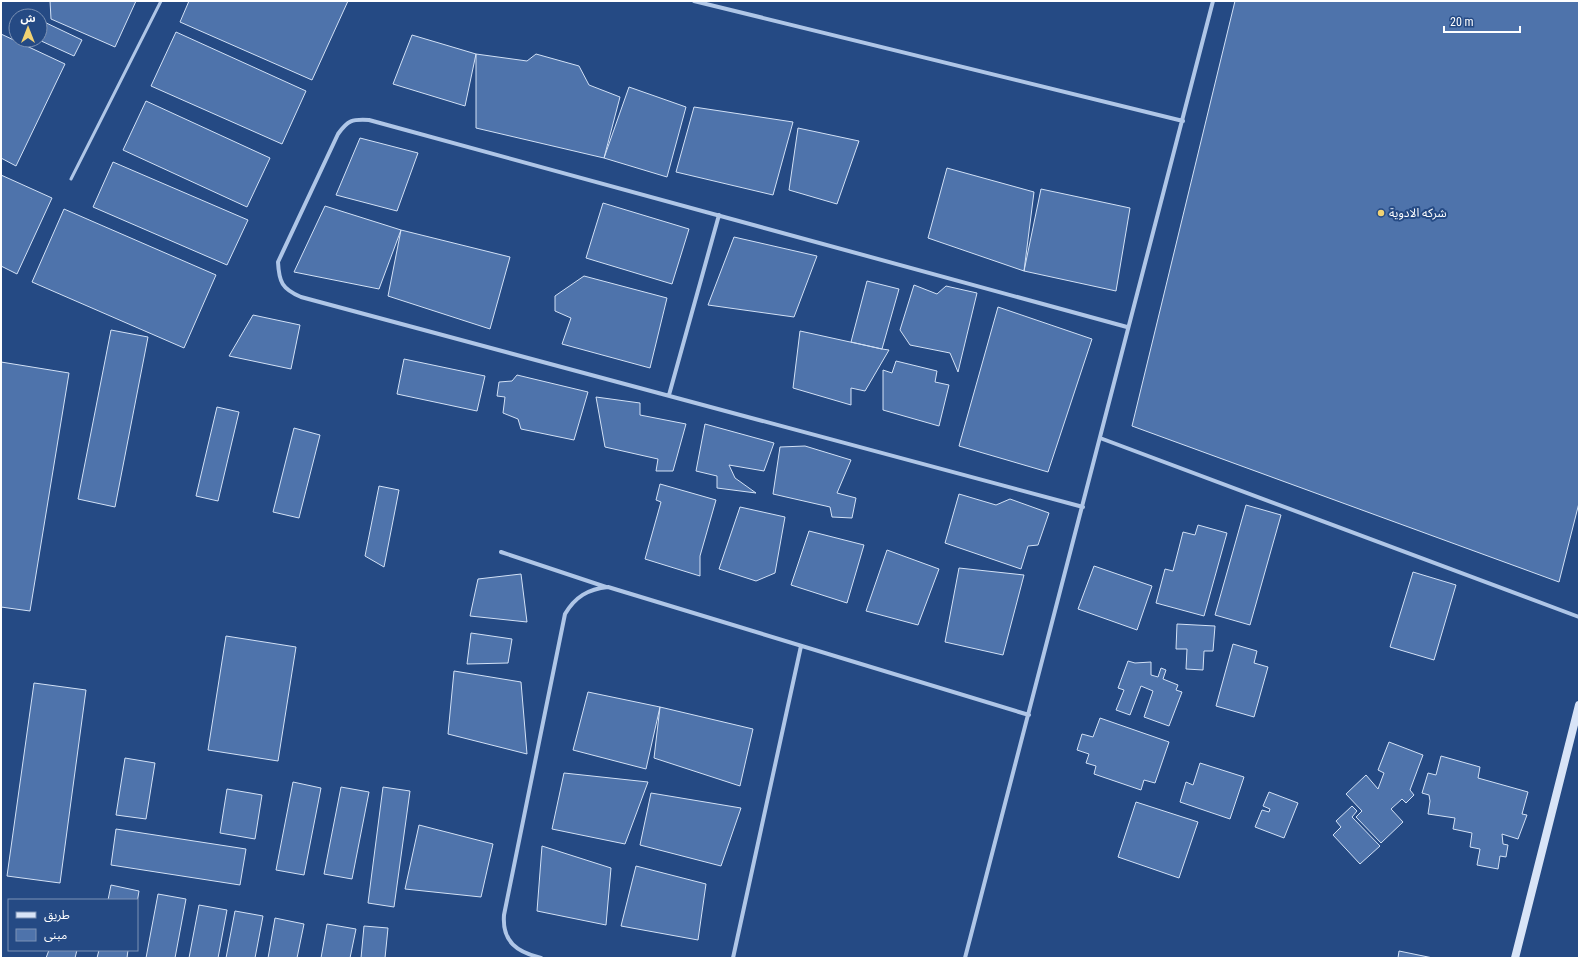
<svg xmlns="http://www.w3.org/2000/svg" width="1580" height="959" font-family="'Roboto Condensed','Noto Sans Arabic',sans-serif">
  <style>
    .building { fill: #4e73ab; stroke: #d2e1f6 }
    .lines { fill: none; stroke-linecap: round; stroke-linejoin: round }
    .lane { stroke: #afc6e7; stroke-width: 3 }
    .street { stroke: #afc6e7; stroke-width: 4 }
    .secondary { stroke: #d8e4f7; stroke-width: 8 }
    .poi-dot { fill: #f1d273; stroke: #254a84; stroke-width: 1.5 }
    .labels { text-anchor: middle; stroke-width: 4; stroke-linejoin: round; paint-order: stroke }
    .poi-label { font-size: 12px; fill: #fff; stroke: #254a84; text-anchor: start }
  </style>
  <rect width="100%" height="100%" fill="#254a84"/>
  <path class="building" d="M50,1h86l-21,46 -64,-28z
    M189,1h159l-36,79 -132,-58z
    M1235,1h344v502l-20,79 -427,-156z
    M21,11l11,5h-13z
    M40,20l42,20 -8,16 -35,-16z
    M176,32l130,59 -24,53 -131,-58z
    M1,34l64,30 -49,102 -15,-8z
    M412,35l64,19 -11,52 -72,-22z
    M476,54l51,7 9,-7 43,12 10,19 31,12 -16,61 -128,-30z
    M629,87l57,20 -19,70 -63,-19z
    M146,101l124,57 -23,49 -124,-57z
    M694,107l99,15 -20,73 -97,-23z
    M798,128l61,13 -22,63 -48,-14z
    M360,138l58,15 -21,58 -61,-16z
    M113,162l135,58 -21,45 -134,-58z
    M947,168l87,24 -10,79 -96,-33z
    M1,175l51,23 -35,76 -16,-8z
    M1041,189l89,19 -14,83 -92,-20z
    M603,203l86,26 -17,55 -86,-26z
    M325,206l76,24 -22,59 -85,-17z
    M64,209l152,66 -32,73 -152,-66z
    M401,230l109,27 -20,72 -102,-33z
    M734,237l83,19 -23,61 -86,-12z
    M584,276l83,22 -17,70 -88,-24 9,-26 -16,-7v-15z
    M867,281l32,8 -17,60 -31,-7z
    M914,285l23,9 9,-8 31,7 -19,79 -8,-19 -40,-8 -10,-15z
    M998,307l94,32 -44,133 -89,-26z
    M253,315l47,10 -9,44 -62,-13z
    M111,330l37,7 -33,170 -37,-8z
    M800,331l82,18 7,1 -24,41 -14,-3v17l-58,-17z
    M404,359l81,17 -8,35 -80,-17z
    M896,361l41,10 -2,11 14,3 -10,41 -56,-16v-40l9,3z
    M1,362l68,11 -39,238 -29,-4z
    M517,375l71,17 -14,48 -53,-11 -3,-10 -15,-6 2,-16 -8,-1 2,-14 13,-1z
    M596,397l44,6v12l46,9 -13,47h-17l2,-12 -53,-12z
    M217,407l22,5 -21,89 -22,-5z
    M705,424l69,19 -10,28 -35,-6 6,13 21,15 -39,-5v-12l-21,-5z
    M294,428l26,7 -21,83 -26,-6z
    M805,446l46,14 -14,33 19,5 -4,20 -20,-1 -2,-10 -57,-13 7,-47z
    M660,484l56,16 -16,56v20l-55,-17 16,-57 -5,-2z
    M379,486l20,4 -15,77 -19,-11z
    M959,494l37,11 14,-6 39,14 -11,32 -10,1 -7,23 -76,-26z
    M1246,505l35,10 -31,110 -35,-10z
    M740,507l45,10 -10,56 -19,8 -37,-12z
    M1198,525l29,8 -23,83 -48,-13 9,-34 8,2 10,-39 12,3z
    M809,531l55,14 -17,58 -56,-18z
    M887,550l52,19 -21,56 -52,-14z
    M1094,566l58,20 -15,44 -59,-21z
    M959,568l65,7 -21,80 -58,-13z
    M1413,572l43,13 -22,75 -44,-13z
    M521,574l6,48 -57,-6 8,-37z
    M1177,624l38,2 -2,25h-9l-1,19 -17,-1 1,-20h-11z
    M471,633l41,6 -4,24 -41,1z
    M226,636l70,11 -18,114 -70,-11z
    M1233,644l24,7 -3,12 14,4 -14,50 -38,-11z
    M1128,661l7,2 16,-1v13l7,2 3,-9 5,2 -3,9 15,6 -2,5 6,2 -13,34 -25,-9 9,-26 -12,-5 -11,29 -14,-5 8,-20 -6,-2z
    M454,671l67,11 6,72 -79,-20z
    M34,683l52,7 -26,193 -53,-7z
    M588,692l72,15 -14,62 -73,-19z
    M660,707l93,22 -13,57 -86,-28z
    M1100,718l69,24 -14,41 -11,-3 -3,10 -47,-16 2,-8 -10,-3 3,-9 -12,-4 5,-16 11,3z
    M1389,742l34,13 -13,35 4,5 -8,8 -4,-4 -11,10 12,13 -22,21 -25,-26 6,-6 -16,-17 20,-19 12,14 6,-16 -6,-3z
    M1441,756l39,11 -2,11 50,14 -6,22 5,1 -9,24 -16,-5 1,10 5,1 -2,12 -6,-1 -2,13 -21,-4 3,-16 -10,-2 2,-14 -19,-4 2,-11 -27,-4 2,-13 -1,-6 -7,-2 6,-20 8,2z
    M125,758l30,5 -9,56 -30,-4z
    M1200,763l44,14 -14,42 -50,-17 6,-20 7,3z
    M564,773l84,9 -23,62 -73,-15z
    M293,782l28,6 -17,87 -28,-5z
    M341,787l28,5 -17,87 -28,-5z
    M383,787l27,4 -16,116 -26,-4z
    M227,789l35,6 -7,44 -35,-6z
    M1269,792l29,11 -14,35 -29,-11 7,-17 7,2 1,-3 -7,-3z
    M651,793l90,15 -20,58 -81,-21z
    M1136,802l62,20 -19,56 -61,-21z
    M1352,806l5,5 -5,6 28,29 -20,18 -27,-29 8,-8 -5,-6z
    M419,825l74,19 -12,53 -76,-8z
    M116,829l130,20 -6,36 -129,-20z
    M542,846l69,22 -5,57 -69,-14z
    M636,866l70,18 -8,56 -77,-14z
    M111,885l28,6 -2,12v-3h-29z
    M158,894l28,5 -11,59h-29z
    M199,905l28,5 -9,48h-29z
    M235,911l28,5 -8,42h-29z
    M275,918l29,6 -7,34h-29z
    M327,924l29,5 -6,29h-29z
    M364,926l24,2 -3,30h-24z
    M49,950h28l-2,8h-29z
    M99,950h29l-1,8h-30z
    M1399,951l34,7h-35z"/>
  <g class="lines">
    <path class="lane" d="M71,179l90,-178"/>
    <path class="street" d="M694,1l489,120
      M669,395l50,-180
      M1100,438l479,179
      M1083,507l-782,-210c-19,-8 -22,-15 -23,-35l60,-128c10,-14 14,-15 31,-14l758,207
      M501,552l105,35
      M541,958c-24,-6 -39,-16 -37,-43l61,-301c10,-17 23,-25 43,-27l421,128
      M733,958l68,-312
      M965,958l248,-957"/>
    <path class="secondary" d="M1515,958l64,-253"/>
  </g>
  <circle class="poi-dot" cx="1381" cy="213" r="4"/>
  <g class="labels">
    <g class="poi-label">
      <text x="1389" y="217">شركه الادوية</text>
    </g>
  </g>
  <rect width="1580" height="959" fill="none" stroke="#ffffff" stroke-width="4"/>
  <rect x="8" y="899" width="130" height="52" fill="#254a84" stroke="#7c92b5"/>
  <rect x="16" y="912" width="20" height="6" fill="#d8e4f7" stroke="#7c92b5"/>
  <text x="44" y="919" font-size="12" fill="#ffffff">طريق</text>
  <rect x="16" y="929" width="20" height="12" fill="#4e73ab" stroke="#7c92b5"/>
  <text x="44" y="939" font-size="12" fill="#ffffff">مبنى</text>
  <g transform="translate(28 28)"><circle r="19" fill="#254a84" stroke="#7c92b5"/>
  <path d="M0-3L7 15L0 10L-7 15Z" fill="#f1d273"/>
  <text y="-6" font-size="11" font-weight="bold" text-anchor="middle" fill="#ffffff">ش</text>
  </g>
  <path d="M1444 26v6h76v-6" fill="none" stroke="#ffffff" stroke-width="2"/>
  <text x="1450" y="26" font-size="12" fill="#ffffff" stroke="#254a84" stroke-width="3" paint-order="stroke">20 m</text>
</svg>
